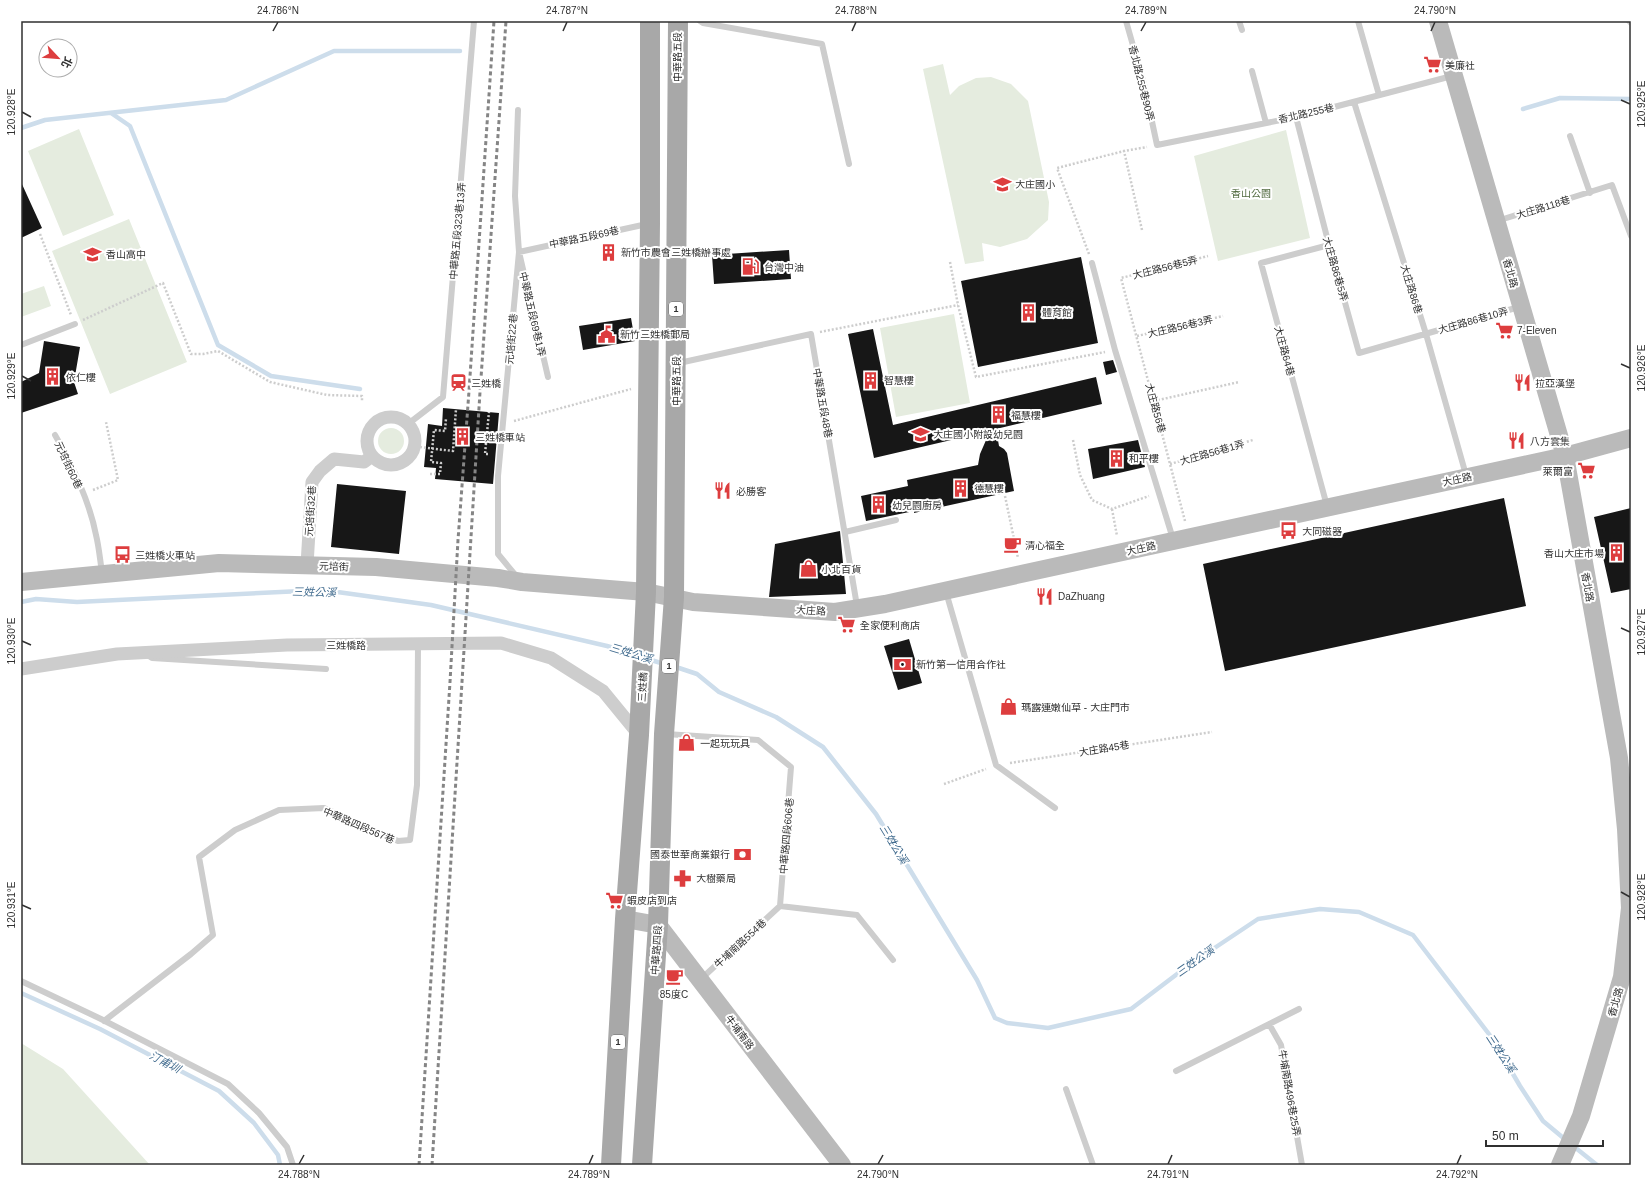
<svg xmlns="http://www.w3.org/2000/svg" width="1652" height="1186" font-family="Helvetica,'Noto Sans TC',sans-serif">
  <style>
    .green { fill: #e5ecdf }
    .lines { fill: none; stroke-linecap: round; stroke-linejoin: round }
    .stream { stroke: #cdddeb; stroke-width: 4.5 }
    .building { fill: #171717 }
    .path { stroke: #cdcdcd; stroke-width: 2.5; stroke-dasharray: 2 2; stroke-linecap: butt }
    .lane { stroke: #cdcdcd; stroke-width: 6 }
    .street { stroke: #cdcdcd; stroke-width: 13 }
    .secondary { stroke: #bababa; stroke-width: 18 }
    .primary { stroke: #a8a8a8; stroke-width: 20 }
    .rail { stroke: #858585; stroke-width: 3; stroke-dasharray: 4 3; stroke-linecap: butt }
    .ticks { fill: none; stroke: #303030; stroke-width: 1.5 }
    .labels { text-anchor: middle; stroke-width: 4; stroke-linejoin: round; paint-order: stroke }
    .shield { fill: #fff; stroke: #6e6e6e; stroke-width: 1 }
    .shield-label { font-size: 9px; font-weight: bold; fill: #303030 }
    .street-label { font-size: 10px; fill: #303030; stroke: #fff }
    .poi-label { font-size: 10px; fill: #303030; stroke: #fff; text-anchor: start }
    .park-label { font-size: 10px; fill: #516a3f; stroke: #fff }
    .water-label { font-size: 11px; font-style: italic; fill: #426c8f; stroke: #fff }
    .neatline { fill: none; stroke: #303030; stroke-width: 1.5 }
    .ticks-label { font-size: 10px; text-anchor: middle; fill: #303030 }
  </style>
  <rect width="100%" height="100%" fill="#fff"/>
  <path class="green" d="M943,64l7,31 9,-9 17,-8 15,-1 20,7 17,17 21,101 -1,18 -21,19 -27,8 -18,-4 2,18 -19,3 -42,-195z
    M79,129l35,86 -51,21 -35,-85z
    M1286,130l24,108 -92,23 -24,-105z
    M129,219l58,143 -77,32 -58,-143z
    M44,286l7,20 -30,11v-23z
    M954,314l16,89 -74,14 -16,-89z
    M378 441a13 13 0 1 1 26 0a13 13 0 1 1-26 0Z
    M21,1043l42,26 87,96h-129z"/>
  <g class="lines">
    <path class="stream" d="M1523,109l37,-11 71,1
      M111,113l19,13 88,219 53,31 89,13
      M21,128l24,-8 181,-20 108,-49h126
      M21,602l15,-3 41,3 246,-12 108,15 176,41 30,9
      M648,659l16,5
      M673,666l24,8 22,18 57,25 47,30 53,67 101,166 18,38 12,5 41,5 83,-19 58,-44 69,-46 62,-10 39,3 54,23 79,103 28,48 23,35 24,20
      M21,993l79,36 119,62 35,32 24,32 2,10
      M1572,1145l25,20"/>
  </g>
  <path class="building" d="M21,182l21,46 -21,10z
    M789,250l2,29 -77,5 -2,-29z
    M1081,257l17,86 -120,24 -17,-86z
    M631,318l4,23 -52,9 -4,-24z
    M873,329l20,96 203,-48 6,27 -106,25 3,17 5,3 3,4 7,38 -100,22v-2l-48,10 -5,-25 47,-10 -1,-6 71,-15 2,-11 10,-23 -116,27 -26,-124z
    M44,341l36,6 -6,35 4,12 -57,19v-31l18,-9z
    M1113,360l4,12 -11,3 -3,-13z
    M443,408l56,5 -6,71 -58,-5 1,-11 -12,-1 4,-43 14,2z
    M1138,440l7,27 -52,12 -5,-30z
    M337,484l69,7 -7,63 -68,-7z
    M1504,498l22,108 -301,65 -22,-107z
    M1631,508v81l-20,4 -17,-76z
    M840,531l6,63 -77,3 6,-53z
    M909,639l13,44 -24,7 -14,-44z"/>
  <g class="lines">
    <path class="path" d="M1142,230l-18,-79 23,-4
      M40,234l31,81
      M1089,254l-32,-86 67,-17
      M950,262l8,43 18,72 129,-25
      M83,320l80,-37 28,71h12l15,-3 52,31 57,13 35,1v6
      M820,332l138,-27
      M1137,336l86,-20
      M1154,401l85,-19
      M514,421l117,-32
      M1073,440l7,35 12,25 20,9 37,-13
      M420,447l33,4 3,-42
      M488,454h-3l4,-42
      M1170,464l83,-24
      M430,474h10l1,-11 -10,-1 3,-32 11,1 1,-13
      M93,490l25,-10 -12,-58
      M1005,496l13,62
      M1112,509l5,27
      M1185,521l-64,-243 87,-22
      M1010,763l202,-31
      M944,784l42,-15"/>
    <path class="lane" d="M700,21l3,2 119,21 27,120
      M1126,21l18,63 13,61 139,-28 156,-41
      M1239,21l3,9
      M1358,21l21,74
      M1629,21l2,2
      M1252,71l14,52
      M1354,102l72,232 40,141
      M1296,117l33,128 30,108 160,-46
      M1570,136l20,57
      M1497,221l115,-36 19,51
      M1092,263l23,87 58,189
      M21,345l54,-21
      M679,363l132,-29 46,272
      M548,377l-29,-125 128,-28
      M408,424l35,-27 31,-376
      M55,435c17,29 35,68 41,100 3,12 4,25 6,37
      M1327,506l-66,-243 68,-18
      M845,532l51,-12
      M517,577l-19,-23v-78l21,-224 -4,-56 3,-86
      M946,592l50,173 59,43
      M149,656l3,2 174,11
      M666,734l92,6 33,27 -11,139 77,9 36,45
      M701,979l79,-73
      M21,981l80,38 127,65 31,29 28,34 6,18
      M104,1021l87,-67 22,-19 -14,-78 36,-27 44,-20 45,-2 74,33 12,-1 7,-55 1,-140
      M1269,1024l12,21 21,120
      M1176,1071l123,-62
      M1066,1089l27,76"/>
    <path class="street" d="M367 441a24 24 0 1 1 48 0a24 24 0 1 1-48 0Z
      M307,565l5,-83 8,-11 14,-12 30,3 8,-6
      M21,669l96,-15 170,-9 214,-2 50,15 52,33 36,44"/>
    <path class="secondary" d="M1438,21l127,435 54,302 7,71 4,79 -8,69 -41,139 -21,49
      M21,582l198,-19 157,4 122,11 24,4 124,10 47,10 142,10 50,-8 136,-30 544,-118 66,-18
      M625,919l33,6 184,240"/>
    <path class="primary" d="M611,1165l14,-246 14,-184 7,-143 4,-369v-202
      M642,1165l16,-240 6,-191 10,-137 4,-576"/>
    <path class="rail" d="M419,1165l31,-483 8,-142 11,-149 25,-370
      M432,1165l48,-773 26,-371"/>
  </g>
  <path class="ticks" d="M273,31l5,-9M563,31l4,-9M852,31l4,-9M1141,31l5,-9M1431,31l4,-9M1621,100l9,4M22,112l9,5M1621,364l9,4M22,376l9,5M1621,628l9,4M22,641l9,4M1621,892l9,5M22,905l9,4M299,1164l5,-9M589,1164l4,-9M878,1164l5,-9M1168,1164l4,-9M1457,1164l4,-9"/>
  <defs>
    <symbol id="supermarket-bare" viewBox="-9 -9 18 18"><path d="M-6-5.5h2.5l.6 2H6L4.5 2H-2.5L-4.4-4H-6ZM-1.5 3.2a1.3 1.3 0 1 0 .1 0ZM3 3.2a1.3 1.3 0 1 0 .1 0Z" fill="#dd3d3e" stroke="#fff" stroke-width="2.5" paint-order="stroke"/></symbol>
    <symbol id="school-bare" viewBox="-9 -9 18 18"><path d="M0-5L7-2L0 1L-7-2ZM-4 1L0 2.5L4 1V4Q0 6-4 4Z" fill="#dd3d3e" stroke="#fff" stroke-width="2.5" paint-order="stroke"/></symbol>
    <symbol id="building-bare" viewBox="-9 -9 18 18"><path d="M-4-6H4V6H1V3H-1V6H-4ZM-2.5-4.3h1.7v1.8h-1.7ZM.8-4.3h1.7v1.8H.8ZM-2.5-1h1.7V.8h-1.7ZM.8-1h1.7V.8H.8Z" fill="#dd3d3e" stroke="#fff" stroke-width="2.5" paint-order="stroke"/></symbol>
    <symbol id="fuel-bare" viewBox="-9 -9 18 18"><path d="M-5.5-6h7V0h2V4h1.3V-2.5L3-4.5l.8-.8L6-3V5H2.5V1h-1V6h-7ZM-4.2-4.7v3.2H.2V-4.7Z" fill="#dd3d3e" stroke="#fff" stroke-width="2.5" paint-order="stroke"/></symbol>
    <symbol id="civic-bare" viewBox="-9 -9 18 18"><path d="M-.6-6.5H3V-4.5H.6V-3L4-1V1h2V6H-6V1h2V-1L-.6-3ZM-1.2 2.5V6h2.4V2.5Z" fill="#dd3d3e" stroke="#fff" stroke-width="2.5" paint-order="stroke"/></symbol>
    <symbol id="station-bare" viewBox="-9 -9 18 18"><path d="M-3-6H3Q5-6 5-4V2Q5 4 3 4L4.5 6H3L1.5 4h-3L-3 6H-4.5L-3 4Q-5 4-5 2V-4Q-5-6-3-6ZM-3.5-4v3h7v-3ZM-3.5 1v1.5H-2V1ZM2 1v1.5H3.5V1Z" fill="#dd3d3e" stroke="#fff" stroke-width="2.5" paint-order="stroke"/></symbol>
    <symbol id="restaurant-bare" viewBox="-9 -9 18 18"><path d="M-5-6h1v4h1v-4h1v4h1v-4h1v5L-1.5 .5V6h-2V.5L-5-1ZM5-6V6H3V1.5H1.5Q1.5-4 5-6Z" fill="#dd3d3e" stroke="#fff" stroke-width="2.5" paint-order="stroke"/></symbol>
    <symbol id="bus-bare" viewBox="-9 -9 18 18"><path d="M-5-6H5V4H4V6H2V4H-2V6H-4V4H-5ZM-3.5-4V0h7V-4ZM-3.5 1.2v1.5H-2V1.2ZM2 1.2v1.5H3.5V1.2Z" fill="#dd3d3e" stroke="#fff" stroke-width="2.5" paint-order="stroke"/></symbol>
    <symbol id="cafe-bare" viewBox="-9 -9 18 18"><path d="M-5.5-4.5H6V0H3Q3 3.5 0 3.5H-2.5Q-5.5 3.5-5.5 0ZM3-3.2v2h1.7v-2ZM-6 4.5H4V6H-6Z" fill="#dd3d3e" stroke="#fff" stroke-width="2.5" paint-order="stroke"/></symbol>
    <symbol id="shop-bare" viewBox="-9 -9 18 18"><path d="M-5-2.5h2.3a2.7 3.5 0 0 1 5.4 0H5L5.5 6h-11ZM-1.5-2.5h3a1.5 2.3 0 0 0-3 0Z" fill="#dd3d3e" stroke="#fff" stroke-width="2.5" paint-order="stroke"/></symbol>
    <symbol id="bank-bare" viewBox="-9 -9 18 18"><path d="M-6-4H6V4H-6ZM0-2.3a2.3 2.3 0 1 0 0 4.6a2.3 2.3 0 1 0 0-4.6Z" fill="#dd3d3e" stroke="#fff" stroke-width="2.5" paint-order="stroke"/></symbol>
    <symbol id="pharmacy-bare" viewBox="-9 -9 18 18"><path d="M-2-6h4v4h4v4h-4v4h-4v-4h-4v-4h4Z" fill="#dd3d3e" stroke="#fff" stroke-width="2.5" paint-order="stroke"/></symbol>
  </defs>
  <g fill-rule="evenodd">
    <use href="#supermarket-bare" x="1420" y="52" width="25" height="25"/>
    <use href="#school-bare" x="990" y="172" width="25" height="25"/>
    <use href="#building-bare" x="596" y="240" width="25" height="25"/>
    <use href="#school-bare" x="80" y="242" width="25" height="25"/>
    <use href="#fuel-bare" x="738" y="254" width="25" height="25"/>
    <use href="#building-bare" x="1016" y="300" width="25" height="25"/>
    <use href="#supermarket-bare" x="1492" y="318" width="25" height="25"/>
    <use href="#civic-bare" x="594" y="322" width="25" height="25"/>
    <use href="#building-bare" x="40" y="364" width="25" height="25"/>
    <use href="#building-bare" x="858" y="368" width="25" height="25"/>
    <use href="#station-bare" x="446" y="370" width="25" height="25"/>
    <use href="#restaurant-bare" x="1510" y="370" width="25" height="25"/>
    <use href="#building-bare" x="986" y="402" width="25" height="25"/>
    <use href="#school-bare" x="908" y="422" width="25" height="25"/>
    <use href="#building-bare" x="450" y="424" width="25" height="25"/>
    <use href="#restaurant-bare" x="1504" y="428" width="25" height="25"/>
    <use href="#building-bare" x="1104" y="446" width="25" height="25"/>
    <use href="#supermarket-bare" x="1574" y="458" width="25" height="25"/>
    <use href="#building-bare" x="948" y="476" width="25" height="25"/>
    <use href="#restaurant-bare" x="710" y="478" width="25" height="25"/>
    <use href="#building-bare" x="866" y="492" width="25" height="25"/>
    <use href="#bus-bare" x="1276" y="518" width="25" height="25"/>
    <use href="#cafe-bare" x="1000" y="532" width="25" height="25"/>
    <use href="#building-bare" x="1604" y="540" width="25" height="25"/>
    <use href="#bus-bare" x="110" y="542" width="25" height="25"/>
    <use href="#shop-bare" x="796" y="556" width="25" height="25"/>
    <use href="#restaurant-bare" x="1032" y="584" width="25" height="25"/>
    <use href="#supermarket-bare" x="834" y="612" width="25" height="25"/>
    <use href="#bank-bare" x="890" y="652" width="25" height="25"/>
    <use href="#shop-bare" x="996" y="694" width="25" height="25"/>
    <use href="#shop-bare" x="674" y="730" width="25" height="25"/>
    <use href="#bank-bare" x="730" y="842" width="25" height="25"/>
    <use href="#pharmacy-bare" x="670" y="866" width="25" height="25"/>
    <use href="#supermarket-bare" x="602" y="888" width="25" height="25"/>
    <use href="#cafe-bare" x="662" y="964" width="25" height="25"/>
  </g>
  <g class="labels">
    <g class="shield">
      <rect x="669" y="302" width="14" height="14" rx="3"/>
      <rect x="662" y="659" width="14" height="14" rx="3"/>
      <rect x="611" y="1035" width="14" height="14" rx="3"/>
    </g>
    <g class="shield-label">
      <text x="676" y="312">1</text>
      <text x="669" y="669">1</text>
      <text x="618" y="1045">1</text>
    </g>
    <g class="street-label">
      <text transform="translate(677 57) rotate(-90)" y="4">中華路五段</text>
      <text transform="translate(1142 83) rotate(76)" y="4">香北路255巷90弄</text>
      <text transform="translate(1306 113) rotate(-13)" y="4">香北路255巷</text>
      <text transform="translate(1543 207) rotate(-17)" y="4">大庄路118巷</text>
      <text transform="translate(457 231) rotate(-85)" y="4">中華路五段323巷13弄</text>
      <text transform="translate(584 237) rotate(-12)" y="4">中華路五段69巷</text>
      <text transform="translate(1165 267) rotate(-14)" y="4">大庄路56巷5弄</text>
      <text transform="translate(1336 269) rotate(74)" y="4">大庄路86巷5弄</text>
      <text transform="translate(1511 273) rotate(74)" y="4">香北路</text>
      <text transform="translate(1412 289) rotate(73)" y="4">大庄路86巷</text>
      <text transform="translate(533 314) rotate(77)" y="4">中華路五段69巷1弄</text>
      <text transform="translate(1473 320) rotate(-16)" y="4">大庄路86巷10弄</text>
      <text transform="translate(1180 326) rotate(-13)" y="4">大庄路56巷3弄</text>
      <text transform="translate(511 339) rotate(-85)" y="4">元培街22巷</text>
      <text transform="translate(1285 351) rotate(75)" y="4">大庄路64巷</text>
      <text transform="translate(676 381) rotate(-90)" y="4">中華路五段</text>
      <text transform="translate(823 403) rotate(80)" y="4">中華路五段48巷</text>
      <text transform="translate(1156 408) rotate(75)" y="4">大庄路56巷</text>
      <text transform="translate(1212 452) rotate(-16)" y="4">大庄路56巷1弄</text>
      <text transform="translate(69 465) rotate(65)" y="4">元培街60巷</text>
      <text transform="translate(1457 479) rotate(-12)" y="4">大庄路</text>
      <text transform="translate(310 511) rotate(-86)" y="4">元培街32巷</text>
      <text transform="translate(1141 548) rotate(-12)" y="4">大庄路</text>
      <text transform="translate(334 566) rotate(2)" y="4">元培街</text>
      <text transform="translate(1588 587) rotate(80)" y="4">香北路</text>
      <text transform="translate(811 610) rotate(4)" y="4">大庄路</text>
      <text x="346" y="649">三姓橋路</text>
      <text transform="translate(642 687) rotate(-87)" y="4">三姓橋</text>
      <text transform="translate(1104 748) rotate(-9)" y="4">大庄路45巷</text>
      <text transform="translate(359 825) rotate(23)" y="4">中華路四段567巷</text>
      <text transform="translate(786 836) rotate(-85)" y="4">中華路四段606巷</text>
      <text transform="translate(740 943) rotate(-43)" y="4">牛埔南路554巷</text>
      <text transform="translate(656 950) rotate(-86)" y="4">中華路四段</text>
      <text transform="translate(1615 1002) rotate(-74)" y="4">香北路</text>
      <text transform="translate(740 1032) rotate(53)" y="4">牛埔南路</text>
      <text transform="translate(1290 1093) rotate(80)" y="4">牛埔南路496巷25弄</text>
    </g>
    <g class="poi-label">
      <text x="1445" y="69">美廉社</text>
      <text x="1015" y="188">大庄國小</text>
      <text x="621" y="256">新竹市農會三姓橋辦事處</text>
      <text x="106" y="258">香山高中</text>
      <text x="764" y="271">台灣中油</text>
      <text x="1042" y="316">體育館</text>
      <text x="1517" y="334">7-Eleven</text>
      <text x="620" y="338">新竹三姓橋郵局</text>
      <text x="66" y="381">依仁樓</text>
      <text x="884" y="384">智慧樓</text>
      <text x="471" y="387">三姓橋</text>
      <text x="1535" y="387">拉亞漢堡</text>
      <text x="1011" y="419">福慧樓</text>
      <text x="933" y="438">大庄國小附設幼兒園</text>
      <text x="475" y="441">三姓橋車站</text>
      <text x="1530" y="445">八方雲集</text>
      <text x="1129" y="462">和平樓</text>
      <text x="1573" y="475" text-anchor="end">萊爾富</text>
      <text x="974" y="492">德慧樓</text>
      <text x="736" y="495">必勝客</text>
      <text x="892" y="509">幼兒園廚房</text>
      <text x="1302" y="535">大同磁器</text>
      <text x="1025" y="549">清心福全</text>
      <text x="1604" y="557" text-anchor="end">香山大庄市場</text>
      <text x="135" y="559">三姓橋火車站</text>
      <text x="821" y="573">小北百貨</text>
      <text x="1058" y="600">DaZhuang</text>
      <text x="860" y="629">全家便利商店</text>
      <text x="916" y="668">新竹第一信用合作社</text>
      <text x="1021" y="711">瑪露連嫩仙草 - 大庄門市</text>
      <text x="700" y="747">一起玩玩具</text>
      <text x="730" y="858" text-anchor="end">國泰世華商業銀行</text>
      <text x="696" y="882">大樹藥局</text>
      <text x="627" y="904">蝦皮店到店</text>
      <text x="674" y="998" text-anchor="middle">85度C</text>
    </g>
    <g class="park-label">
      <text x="1251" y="197">香山公園</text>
    </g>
    <g class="water-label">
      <text transform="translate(314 592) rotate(1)" y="4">三姓公溪</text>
      <text transform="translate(631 653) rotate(17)" y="4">三姓公溪</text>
      <text transform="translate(894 844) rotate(59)" y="4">三姓公溪</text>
      <text transform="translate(1195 961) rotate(-35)" y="4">三姓公溪</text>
      <text transform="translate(1501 1053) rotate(57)" y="4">三姓公溪</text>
      <text transform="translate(165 1062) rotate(28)" y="4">汀甫圳</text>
    </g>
  </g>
  <rect width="1652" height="1186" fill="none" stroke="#ffffff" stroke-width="44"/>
  <g transform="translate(58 58) rotate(116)"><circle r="19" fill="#ffffff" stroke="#acacac"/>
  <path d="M0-3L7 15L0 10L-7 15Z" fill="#dd3d3e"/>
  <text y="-6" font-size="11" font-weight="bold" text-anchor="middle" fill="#303030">北</text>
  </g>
  <path d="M1486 1140v6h117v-6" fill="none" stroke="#303030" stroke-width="2"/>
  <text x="1492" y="1140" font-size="12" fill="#303030" stroke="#ffffff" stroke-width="3" paint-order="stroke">50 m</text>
  <rect x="22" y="22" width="1608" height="1142" class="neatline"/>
  <g class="ticks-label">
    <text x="278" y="14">24.786°N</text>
    <text x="567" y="14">24.787°N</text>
    <text x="856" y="14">24.788°N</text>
    <text x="1146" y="14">24.789°N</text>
    <text x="1435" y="14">24.790°N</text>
    <text transform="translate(1641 104) rotate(-90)" y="4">120.925°E</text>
    <text transform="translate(11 112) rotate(-90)" y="4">120.928°E</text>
    <text transform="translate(1641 368) rotate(-90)" y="4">120.926°E</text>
    <text transform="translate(11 376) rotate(-90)" y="4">120.929°E</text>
    <text transform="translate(1641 632) rotate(-90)" y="4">120.927°E</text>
    <text transform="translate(11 641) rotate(-90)" y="4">120.930°E</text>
    <text transform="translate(1641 897) rotate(-90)" y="4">120.928°E</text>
    <text transform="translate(11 905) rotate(-90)" y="4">120.931°E</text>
    <text x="299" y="1178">24.788°N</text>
    <text x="589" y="1178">24.789°N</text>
    <text x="878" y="1178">24.790°N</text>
    <text x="1168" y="1178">24.791°N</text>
    <text x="1457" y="1178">24.792°N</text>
  </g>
</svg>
